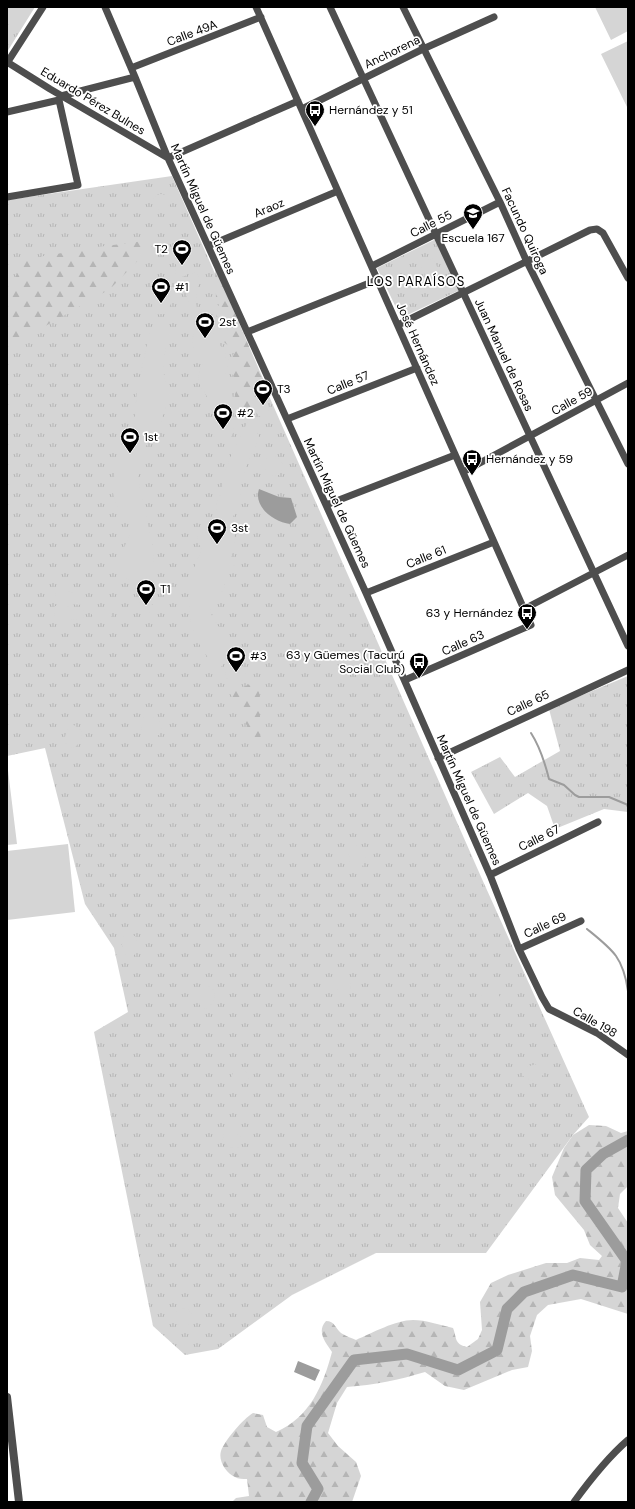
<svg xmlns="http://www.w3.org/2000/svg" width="635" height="1509" font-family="'DM Sans',sans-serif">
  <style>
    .grass { fill: url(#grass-tufts) }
    .forest { fill: url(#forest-firs) }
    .garden { fill: #d5d5d5 }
    .water { fill: #9c9c9c }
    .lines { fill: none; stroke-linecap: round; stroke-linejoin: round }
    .stream { stroke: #9c9c9c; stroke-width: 2 }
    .river { stroke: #9c9c9c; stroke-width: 11 }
    .minor { stroke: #4e4e4e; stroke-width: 7 }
    .tertiary { stroke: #4e4e4e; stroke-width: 8 }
    .labels { text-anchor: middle; stroke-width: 3.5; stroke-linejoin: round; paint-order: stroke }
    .street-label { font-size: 12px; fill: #000; stroke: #fff }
    .poi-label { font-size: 12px; fill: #000; stroke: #fff; text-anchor: start }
    .neighbourhood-label { font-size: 13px; letter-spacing: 1px; fill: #000; stroke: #fff }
  </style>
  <defs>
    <pattern id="grass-tufts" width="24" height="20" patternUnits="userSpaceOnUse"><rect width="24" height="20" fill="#d5d5d5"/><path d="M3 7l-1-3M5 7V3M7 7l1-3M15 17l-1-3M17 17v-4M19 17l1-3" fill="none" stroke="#b5b5b5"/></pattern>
    <pattern id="forest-firs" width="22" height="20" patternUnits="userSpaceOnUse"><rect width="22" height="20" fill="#d5d5d5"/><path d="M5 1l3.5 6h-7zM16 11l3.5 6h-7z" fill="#b5b5b5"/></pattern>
  </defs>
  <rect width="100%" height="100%" fill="#fff"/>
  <path class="grass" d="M7,7h28l-28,45z
    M172,176l310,703 107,238 -16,18 -87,118h-110l-84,42 -74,54 -33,6 -32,-29 -59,-294 34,-20 -14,-64 -29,-44 -40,-156 -38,8v-556z
    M436,239l24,51 -59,28 -24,-50z
    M628,676v136l-24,-3 -49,20 -8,-23 -19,-13 -34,21 -23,-42 29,-15 15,20 45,-26 -11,-42z"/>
  <path class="forest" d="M159,239l-49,50 -103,59v-68l4,4 15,-25 72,-12z
    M215,267l52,121 -11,12 -3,10 -5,5 -4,-1 -3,-4 1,-3 -6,-1 -1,-12 4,-8c-1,-8 -8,-10 -9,-17l2,-2 -3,-7 7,-9 -2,-7 -4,2c-13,-5 -13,-26 -14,-38l3,-3 -3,-7z
    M259,680l2,73 -31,-60z
    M589,1125l17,1 15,7 7,-2v55l-8,8 -2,14 10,15v91l-47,-15 -33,6 -11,10 -7,21 2,15 -4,16 -16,3 -48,20 -19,-4 -20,-14c-26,8 -51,13 -78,15l-10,16 -9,30 10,13 18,16 5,14 -9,26h-120l4,-4 13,-2 -2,-17c-4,0 -9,0 -12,-2 -9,-4 -17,-16 -14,-26 4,-11 22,-32 32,-38l10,2 4,12 9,5c34,-15 47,-46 56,-80 -6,-9 -16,-20 -6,-31 9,0 9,7 15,12 4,3 11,5 15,7 16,-7 40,-20 57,-20 13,0 27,5 40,8 4,10 1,16 14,19l11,-8 4,-9 -2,-28 11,-19 17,-8 38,-12h21l13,-5 19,2 3,-4 -12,-11 -6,-15 -29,-35 -3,-18 12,-29 9,-13z"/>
  <path class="garden" d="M7,7h21l-10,16 -11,-7z
    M595,7h33v24l-17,9z
    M628,41v68l-27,-55z
    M161,194l10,2 2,4c-5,9 -10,11 -20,9v-9l3,-5z
    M185,257l5,4 -3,14 -5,2h-4l-3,-4 1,-9z
    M433,258l11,24 -13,6 -11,-24z
    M197,272c5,11 -4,25 0,36l13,6c2,5 1,11 2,16 2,7 9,18 14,22l-1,4 4,5 -4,12 2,6 7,2v7l-2,6 2,12 -2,3 -14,-1 -7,-2c-8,-23 -19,-19 -7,-45l-10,-10 -2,-10 2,-9 -3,-9 1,-9 -5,-17 1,-15 5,-9z
    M419,272l6,17 -7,3 -7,-17z
    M166,294l5,3c1,10 -4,19 -15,17 -8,-13 -2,-16 10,-20z
    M156,326h6l6,5 -5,38 3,18v19l-8,26 -12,14 -8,16v14l2,13 13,58 1,16 -7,14c-9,4 -16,5 -25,0l-3,-9 2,-14 9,-19v-9l-14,-21 -3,-12 2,-28 7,-21 12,-20 3,-33 13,-61z
    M264,398c5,5 6,10 4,17l-5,2 -4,-1 -3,-4c-1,-8 0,-12 8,-14z
    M222,417l12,10c-1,12 -6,15 -18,13l-4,-7 4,-14z
    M254,418l3,2 -2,6 4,11c-6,17 -18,35 -19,54 0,12 4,16 -7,25l2,24 -1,9 -4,11 2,4 4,3 -1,6 -8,1 -1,3 -2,11 -4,7 -6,5 -4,12 8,14 18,16 3,7 -2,5 -8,3 -9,11 -7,-2 -18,-29 -4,-14 -2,-13 1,-15 5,-30 7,-16c-4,-6 -7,-10 -3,-16l10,-1 5,-7 3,-22 4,-10 3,-18 6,-17 17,-35 3,-4z
    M272,454c10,6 14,10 7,21 -10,3 -14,-4 -17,-13z
    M56,591l29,2 -1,12 -29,-2z
    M140,601c9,-1 15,2 12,11l-5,2 -5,-1 -3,-3z
    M55,606l29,2 -1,12 -29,-2z
    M105,609l5,2 2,2 -1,4c-5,4 -13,4 -19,1v-5l3,-3z
    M235,660l11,9c0,12 -5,15 -17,13l-4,-7 3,-13z
    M151,715l11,9c0,12 -5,15 -17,13l-4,-7 3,-13z
    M74,725l8,6c0,8 -2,12 -8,17l-6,-1 -4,-7 4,-13z
    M7,762l10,82 -10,1z
    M68,844l7,68 -68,8v-69z
    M354,845l9,2c3,8 3,12 -1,20l-6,1 -6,-5 -2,-14z
    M125,934h4l6,2c3,7 4,19 -5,21 -9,-4 -10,-15 -5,-23z
    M341,970l5,1c5,7 6,11 4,19l-5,2 -7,-2 -6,-13 4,-6z
    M207,985l8,6c0,9 -2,12 -8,18l-6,-1 -3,-7 3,-14z
    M484,987h11l6,12 -3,5c-10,3 -16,-3 -18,-13z
    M537,1064l5,2 3,6c-3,5 -7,8 -13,9l-9,-5 -1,-5 3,-4z
    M240,1067l7,6 2,4 -3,5 -10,4 -6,-4 4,-13z
    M231,1130l5,2 6,7 -2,7 -4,3 -10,-3 -4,-6 3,-8z
    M174 1317a9 9 0 1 1 18 0a9 9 0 1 1-18 0Z"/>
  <path class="water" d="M259,489l20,8 12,1 6,19 -7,7c-16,-2 -37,-17 -31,-35z
    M298,1361l22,9 -5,11 -21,-9z"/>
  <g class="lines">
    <path class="stream" d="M531,733c9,14 14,30 18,46l15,6 11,10 4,2h30l19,8
      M587,929c26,21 36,28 41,62"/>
    <path class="river" d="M311,1502l7,-13 -16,-26 5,-37 47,-66 53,-6 51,16 39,-20 10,-41 17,-17 49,-17 49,12 5,-26 -42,-60 1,-31 17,-16 25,-14"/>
    <path class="minor" d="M105,7l30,70 33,81 198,435 124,282 29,74 23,48 7,12 48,24 31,22
      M256,7l275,618 -126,55
      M330,7l298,639
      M403,7l97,195 27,60 101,202
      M7,62l43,27 118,69
      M7,63l36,-56
      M131,68l130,-51
      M302,109l121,-60 71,-32
      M7,112l52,-12 2,-4 74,-19
      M168,158l130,-57
      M7,197l71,-12 -19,-85
      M208,246l130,-55
      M372,266l128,-64
      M398,325l192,-95 7,-1 6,4 25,45
      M247,332l130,-52
      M287,419l130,-51
      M463,472l165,-89
      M326,505l129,-50
      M366,593l128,-51
      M524,609l104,-54
      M438,758l190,-88
      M490,875l108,-53
      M519,949l62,-28
      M574,1502c16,-22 33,-44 54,-62"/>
    <path class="tertiary" d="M7,1397l12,105"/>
  </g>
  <defs>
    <symbol id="bus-pin" viewBox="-11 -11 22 30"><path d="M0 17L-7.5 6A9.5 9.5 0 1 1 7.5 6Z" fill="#000" stroke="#fff"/><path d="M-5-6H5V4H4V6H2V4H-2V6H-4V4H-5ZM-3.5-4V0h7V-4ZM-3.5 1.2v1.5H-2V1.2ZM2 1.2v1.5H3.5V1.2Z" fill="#fff"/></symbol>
    <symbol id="school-pin" viewBox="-11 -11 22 30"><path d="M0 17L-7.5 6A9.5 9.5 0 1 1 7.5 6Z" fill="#000" stroke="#fff"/><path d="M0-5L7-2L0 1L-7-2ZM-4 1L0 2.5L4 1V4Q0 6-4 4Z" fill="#fff"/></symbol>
    <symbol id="stadium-pin" viewBox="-11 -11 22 30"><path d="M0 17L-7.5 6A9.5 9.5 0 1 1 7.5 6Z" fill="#000" stroke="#fff"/><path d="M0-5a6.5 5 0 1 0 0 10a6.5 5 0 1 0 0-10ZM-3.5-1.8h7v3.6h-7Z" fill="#fff"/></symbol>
  </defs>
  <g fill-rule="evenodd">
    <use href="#bus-pin" x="304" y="99" width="22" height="30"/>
    <use href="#school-pin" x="462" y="202" width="22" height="30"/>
    <use href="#stadium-pin" x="171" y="238" width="22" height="30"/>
    <use href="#stadium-pin" x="150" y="276" width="22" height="30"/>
    <use href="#stadium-pin" x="194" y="311" width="22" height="30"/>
    <use href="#stadium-pin" x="252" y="378" width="22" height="30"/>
    <use href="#stadium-pin" x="212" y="402" width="22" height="30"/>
    <use href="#stadium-pin" x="119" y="426" width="22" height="30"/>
    <use href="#bus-pin" x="461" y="448" width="22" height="30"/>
    <use href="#stadium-pin" x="206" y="517" width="22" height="30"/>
    <use href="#stadium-pin" x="135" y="578" width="22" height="30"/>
    <use href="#bus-pin" x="516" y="602" width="22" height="30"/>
    <use href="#stadium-pin" x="225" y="645" width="22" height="30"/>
    <use href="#bus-pin" x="408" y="651" width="22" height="30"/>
  </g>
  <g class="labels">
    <g class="street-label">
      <text transform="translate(192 33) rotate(-21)" y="4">Calle 49A</text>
      <text transform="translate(392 52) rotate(-26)" y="4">Anchorena</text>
      <text transform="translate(93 101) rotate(31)" y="4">Eduardo Pérez Bulnes</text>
      <text transform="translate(269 208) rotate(-23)" y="4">Araoz</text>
      <text transform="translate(203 209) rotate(66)" y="4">Martín Miguel de Güemes</text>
      <text transform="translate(431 224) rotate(-27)" y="4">Calle 55</text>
      <text transform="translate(525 231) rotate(65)" y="4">Facundo Quiroga</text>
      <text transform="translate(418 344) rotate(66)" y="4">José Hernández</text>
      <text transform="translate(504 355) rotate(65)" y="4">Juan Manuel de Rosas</text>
      <text transform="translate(348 383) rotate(-22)" y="4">Calle 57</text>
      <text transform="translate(572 401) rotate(-29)" y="4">Calle 59</text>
      <text transform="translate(337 503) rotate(65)" y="4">Martín Miguel de Güemes</text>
      <text transform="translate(426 557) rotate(-22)" y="4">Calle 61</text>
      <text transform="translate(463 643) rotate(-24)" y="4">Calle 63</text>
      <text transform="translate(528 703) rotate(-25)" y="4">Calle 65</text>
      <text transform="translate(469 800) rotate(66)" y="4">Martín Miguel de Güemes</text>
      <text transform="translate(539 838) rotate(-26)" y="4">Calle 67</text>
      <text transform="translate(545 925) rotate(-25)" y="4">Calle 69</text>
      <text transform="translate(595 1022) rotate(30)" y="4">Calle 198</text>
    </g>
    <g class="poi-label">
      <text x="329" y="114">Hernández y 51</text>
      <text x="473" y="242" text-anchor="middle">Escuela 167</text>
      <text x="168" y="253" text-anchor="end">T2</text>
      <text x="175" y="291">#1</text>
      <text x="219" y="326">2st</text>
      <text x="277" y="393">T3</text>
      <text x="237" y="417">#2</text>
      <text x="144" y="441">1st</text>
      <text x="486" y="463">Hernández y 59</text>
      <text x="231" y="532">3st</text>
      <text x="160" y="593">T1</text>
      <text x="513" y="617" text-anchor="end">63 y Hernández</text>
      <text x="405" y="659" text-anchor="end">63 y Güemes (Tacurú<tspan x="405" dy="14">Social Club)</tspan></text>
      <text x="250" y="660">#3</text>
    </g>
    <g class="neighbourhood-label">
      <text x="416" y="286">LOS PARAÍSOS</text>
    </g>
  </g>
  <rect width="635" height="1509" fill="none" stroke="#000000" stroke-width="16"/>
</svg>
